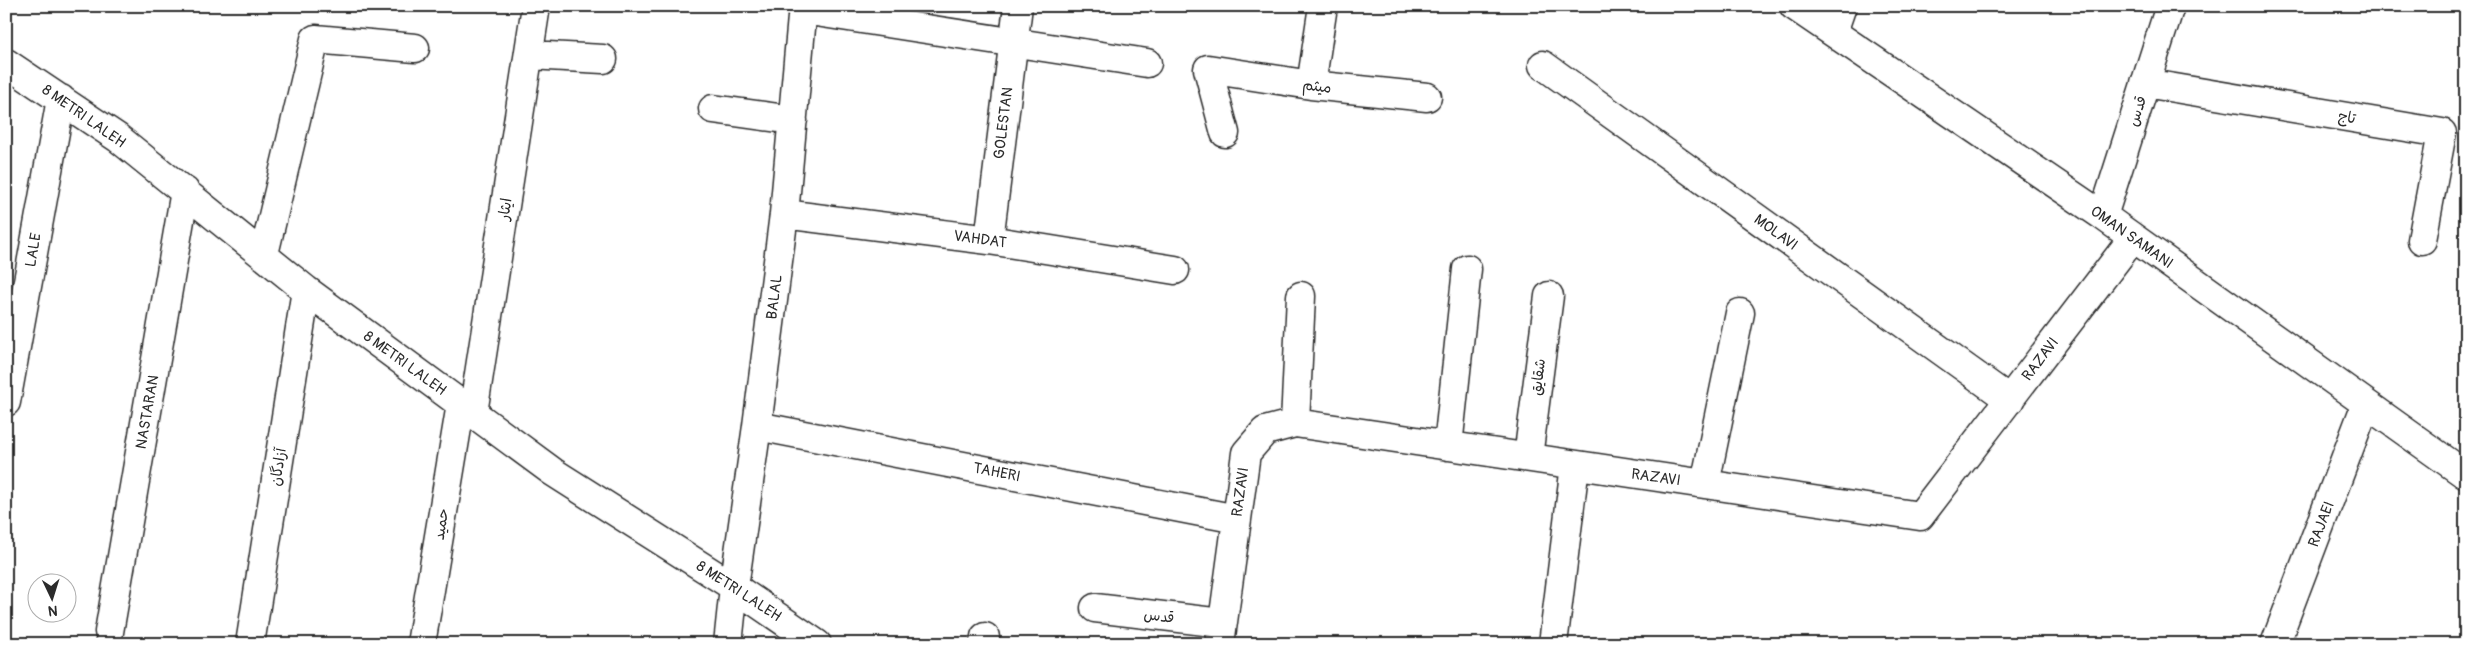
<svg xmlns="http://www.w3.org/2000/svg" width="2472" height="650" font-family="Pangolin,'Playpen Sans Arabic',sans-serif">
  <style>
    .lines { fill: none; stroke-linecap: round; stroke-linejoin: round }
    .minor-casing { stroke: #2b2b2b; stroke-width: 31 }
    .minor { stroke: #fff; stroke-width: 28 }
    .labels { text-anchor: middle; stroke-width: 4; stroke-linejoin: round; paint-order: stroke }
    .street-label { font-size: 15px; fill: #2b2b2b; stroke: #fff }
  </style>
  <rect width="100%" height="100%" fill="#fff"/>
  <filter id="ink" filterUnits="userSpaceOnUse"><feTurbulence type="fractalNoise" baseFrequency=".02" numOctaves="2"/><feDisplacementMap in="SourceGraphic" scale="10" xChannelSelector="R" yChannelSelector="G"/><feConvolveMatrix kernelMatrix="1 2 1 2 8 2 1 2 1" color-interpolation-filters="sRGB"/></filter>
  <g filter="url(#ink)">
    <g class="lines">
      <defs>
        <path id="minor" d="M1794,6l309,210 363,259
          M803,10l344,53
          M1833,32l9,-26
          M529,55l74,4
          M6,63l112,75 188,152 247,182 181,115 83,57
          M1543,65l467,335
          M2145,83l297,50 -20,107
          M1311,85l12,-79
          M713,109l80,11
          M1225,133l-17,-64 103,16 116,12
          M784,214l205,26 186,30
          M2103,216l67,-210
          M989,240l29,-234
          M264,254l51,-215 100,9
          M6,402l55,-303
          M473,413l63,-407
          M1295,423l6,-127
          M757,426l480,93
          M1448,446l19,-177
          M1528,457l21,-161
          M1705,484l35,-171
          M1095,608l127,15
          M109,632l76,-441
          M250,644l56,-354
          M421,644l40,-240
          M728,644l6,-57 23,-161 27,-212 19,-208
          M984,644l1,-7
          M1220,644l26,-191 19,-22 30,-8 625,93 213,-278
          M1553,644l22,-179
          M2275,644l91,-240"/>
      </defs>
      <use href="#minor" class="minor-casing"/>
      <use href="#minor" class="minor"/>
    </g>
  </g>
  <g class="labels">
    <g class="street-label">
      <text transform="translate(1317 86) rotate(7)" y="5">میثم</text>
      <text transform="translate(2137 111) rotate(-72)" y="5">قدس</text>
      <text transform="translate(84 116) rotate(35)" y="5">8 METRI LALEH</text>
      <text transform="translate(2347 117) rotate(10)" y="5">تاج</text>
      <text transform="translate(1003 123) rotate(-83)" y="5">GOLESTAN</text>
      <text transform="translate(505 209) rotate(-81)" y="5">ایثار</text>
      <text transform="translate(1776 232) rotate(36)" y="5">MOLAVI</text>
      <text transform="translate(2132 237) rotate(35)" y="5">OMAN SAMANI</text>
      <text transform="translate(980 239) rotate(8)" y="5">VAHDAT</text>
      <text transform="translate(33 250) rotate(-80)" y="5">LALE</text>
      <text transform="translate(774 297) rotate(-83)" y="5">BALAL</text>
      <text transform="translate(2040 359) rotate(-53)" y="5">RAZAVI</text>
      <text transform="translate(405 363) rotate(36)" y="5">8 METRI LALEH</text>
      <text transform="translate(1538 377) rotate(-83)" y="5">شقایق</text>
      <text transform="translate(147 412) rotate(-80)" y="5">NASTARAN</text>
      <text transform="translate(278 467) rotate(-81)" y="5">آزادگان</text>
      <text transform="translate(997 472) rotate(11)" y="5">TAHERI</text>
      <text transform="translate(1656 477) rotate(8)" y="5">RAZAVI</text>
      <text transform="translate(1240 492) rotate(-82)" y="5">RAZAVI</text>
      <text transform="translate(441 524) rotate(-81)" y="5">حمید</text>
      <text transform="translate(2321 524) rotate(-69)" y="5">RAJAEI</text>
      <text transform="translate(739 591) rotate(33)" y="5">8 METRI LALEH</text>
      <text transform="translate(1159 616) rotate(7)" y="5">قدس</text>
    </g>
  </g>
  <rect width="2472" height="650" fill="none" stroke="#fff" stroke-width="25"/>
  <rect x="12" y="12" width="2447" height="625" fill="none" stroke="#2b2b2b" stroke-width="2" filter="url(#ink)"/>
  <g transform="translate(52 598) rotate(176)"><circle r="24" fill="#ffffff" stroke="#aaaaaa"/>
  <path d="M0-4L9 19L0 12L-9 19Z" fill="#2b2b2b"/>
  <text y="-8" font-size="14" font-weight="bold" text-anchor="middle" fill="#2b2b2b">N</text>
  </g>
</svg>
